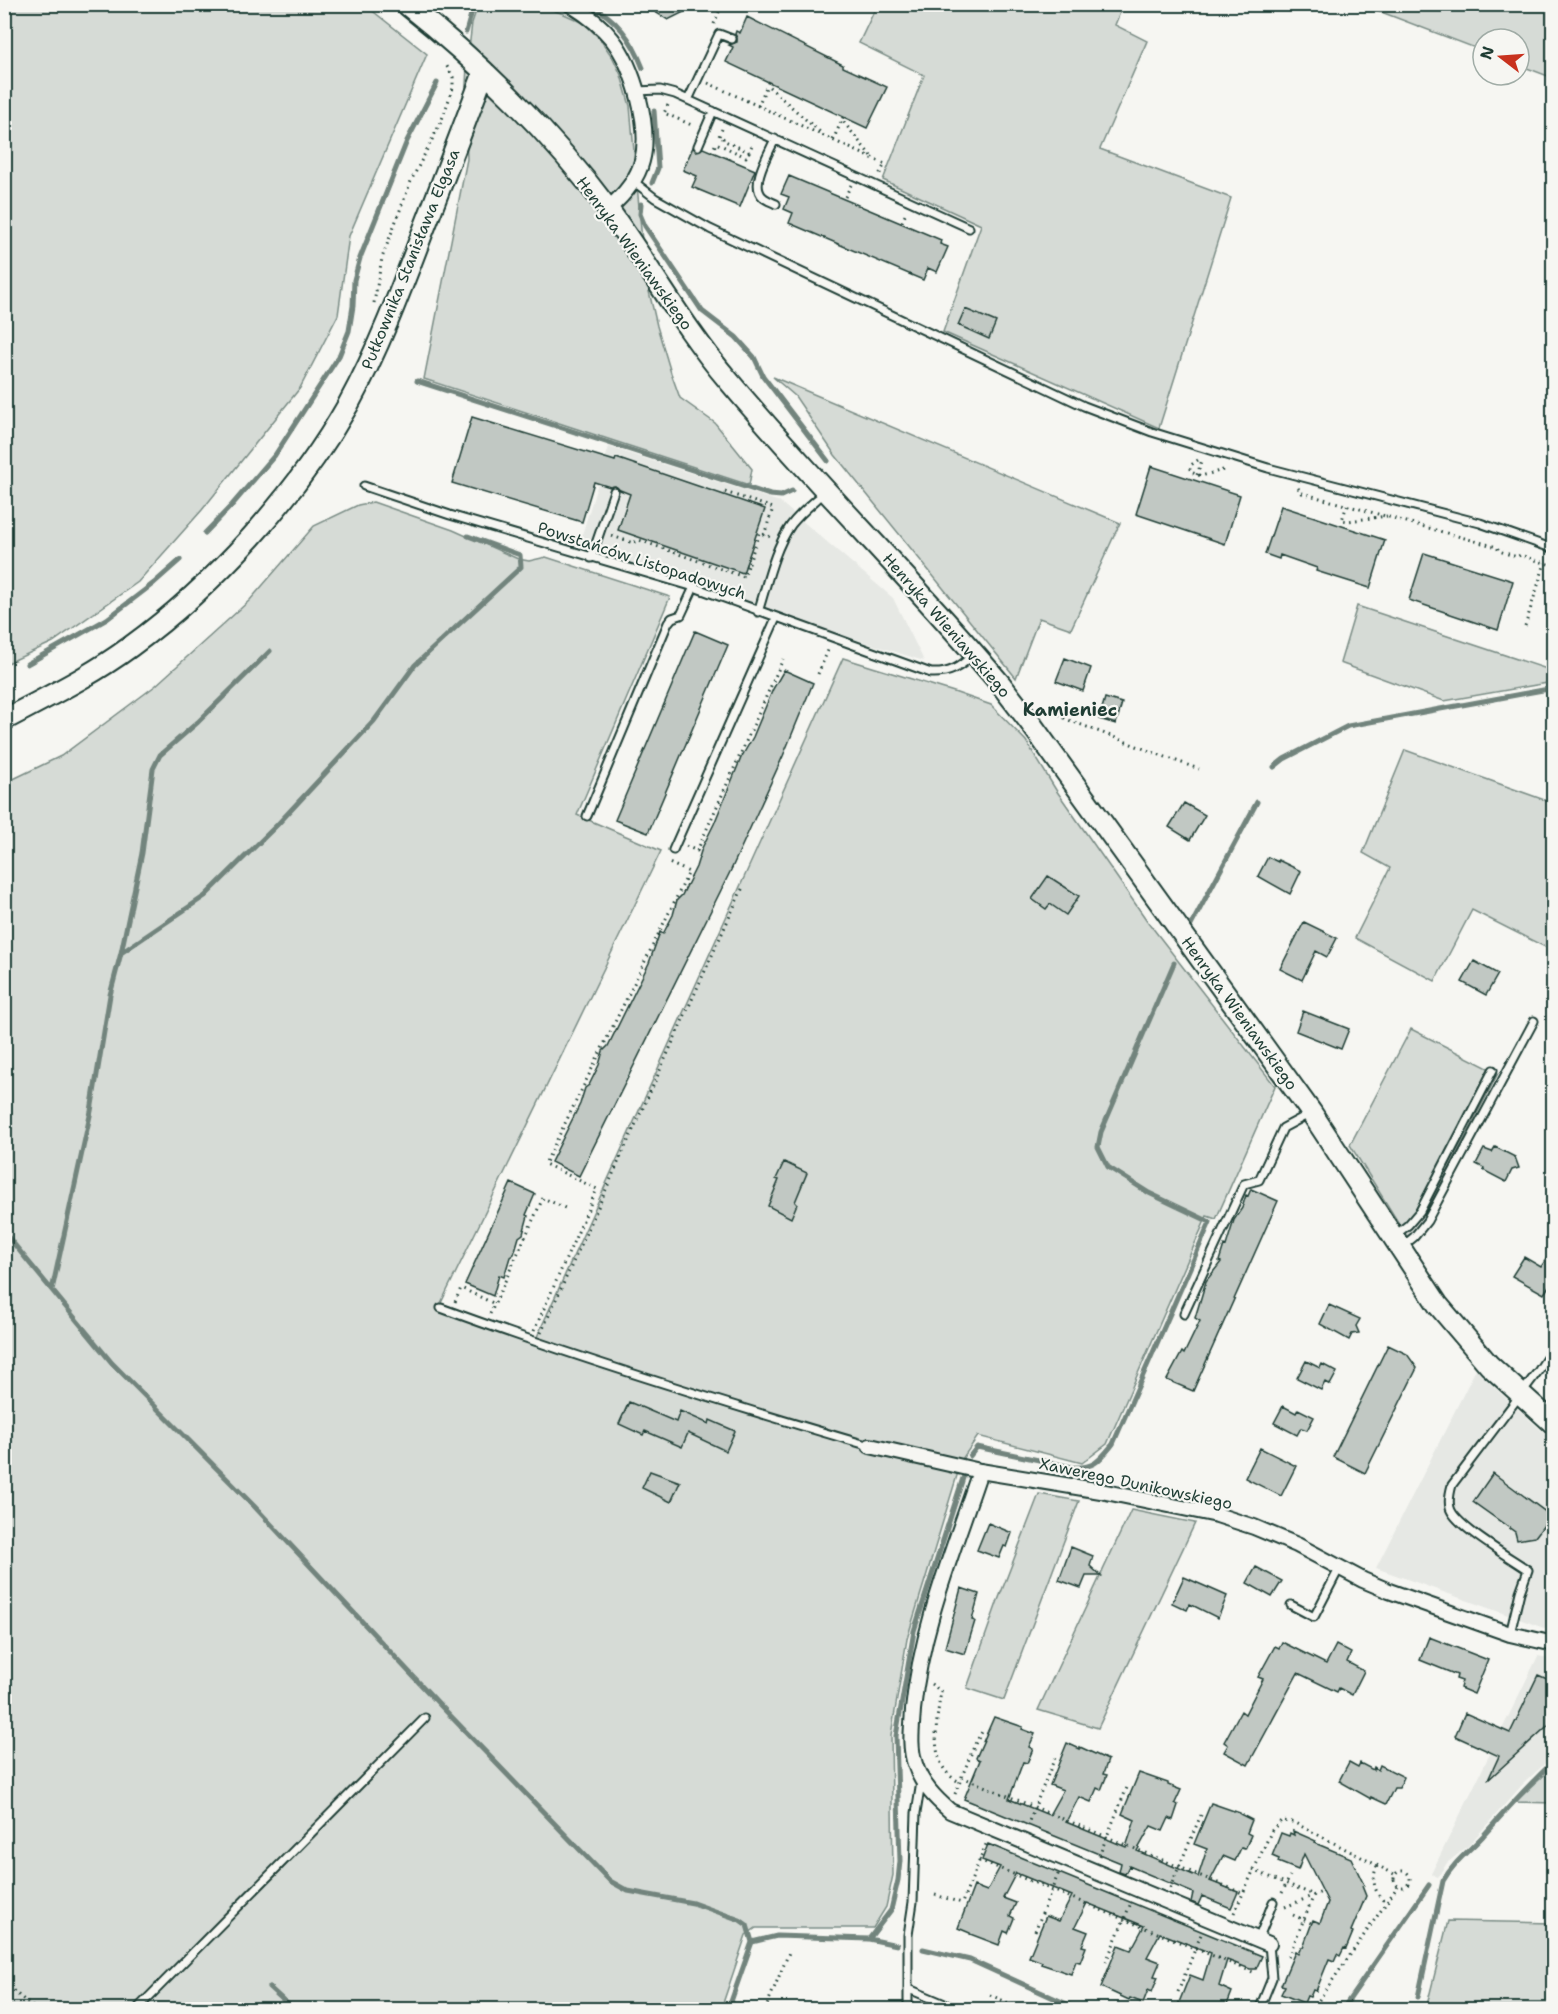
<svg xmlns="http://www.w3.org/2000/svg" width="1558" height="2014" font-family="'Shantell Sans',sans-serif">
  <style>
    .built { fill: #e6e8e4 }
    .green { fill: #d6dbd6; stroke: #7a8c85; stroke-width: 1.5 }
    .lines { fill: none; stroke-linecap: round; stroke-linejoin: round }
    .stream { stroke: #72847d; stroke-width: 5 }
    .building { fill: #c1c8c3; stroke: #1f3d34; stroke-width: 1.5 }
    .lane-casing { stroke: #1f3d34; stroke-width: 11 }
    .street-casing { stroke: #1f3d34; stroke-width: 18 }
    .secondary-casing { stroke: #1f3d34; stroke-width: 24 }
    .path { stroke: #1f3d34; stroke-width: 3; stroke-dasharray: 1.5 4.5; stroke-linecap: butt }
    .lane { stroke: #f6f6f2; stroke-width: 7 }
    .street { stroke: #f6f6f2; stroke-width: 14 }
    .secondary { stroke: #f6f6f2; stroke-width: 20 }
    .labels { text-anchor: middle; stroke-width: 4.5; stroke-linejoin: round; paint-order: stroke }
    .street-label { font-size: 16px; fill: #1f3d34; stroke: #f6f6f2 }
    .neighbourhood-label { font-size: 18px; font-weight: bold; fill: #1f3d34; stroke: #f6f6f2 }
  </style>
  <rect width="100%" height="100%" fill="#f6f6f2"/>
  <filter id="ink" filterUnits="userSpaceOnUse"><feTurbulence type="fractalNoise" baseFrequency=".0167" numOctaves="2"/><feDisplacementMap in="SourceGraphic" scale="12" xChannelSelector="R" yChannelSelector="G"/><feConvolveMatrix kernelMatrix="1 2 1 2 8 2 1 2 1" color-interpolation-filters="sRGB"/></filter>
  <g filter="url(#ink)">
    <path class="built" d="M609,447l171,55 113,96 31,63 -347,-110z
      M1476,1369l23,23 54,49v189l-9,-2 -168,-60z
      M1538,1656l15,3v97l-30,28 -55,62 -21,17 -9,14 -7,-3z"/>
    <path class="green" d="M4,5h361l62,49 -78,182 -11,79 -38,73 -98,122 -64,72 -85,60 -45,21 -4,-12z
      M478,5h60l26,9 20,9 16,16 13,19 8,17 9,31 15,168 12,52 14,47 9,25 35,25 37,46 -3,16 -325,-106 43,-220 -2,-56 2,-37 5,-43z
      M877,5h246l-8,20 32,16 -47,108 131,49 -72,230 -216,-96 38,-107 -98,-45 41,-105 -65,-32z
      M1363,5h190v73l-34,-13v-26h-36v12z
      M773,377l347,146 -49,106 -32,-11 -23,60 -181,-223 -40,-59z
      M373,502l80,28 65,29 11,2 17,-4 124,40 -93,218 84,36 -220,452 95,36 307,-681 111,34 37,13 35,36 30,49 92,132 127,164 -59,133 -9,-3 -100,228 -25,19 -104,-27 -16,23 -55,180 -16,96 2,140 -7,32 -13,21h-117l-10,7 -25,74 -716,1v-1227l56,-27 94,-70 95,-86 64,-74 44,-21z
      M1357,606l196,65v11l-109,19 -104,-38z
      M1405,750l148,53v148l-81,-41 -37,71 -80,-43 35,-70 -27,-15z
      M1411,1029l87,44 -87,170 -61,-98z
      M1039,1494l40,7 -75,199 -37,-12 30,-85z
      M1131,1510l64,13 -97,205 -60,-18z
      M1553,1767v36l-38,-1z
      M1448,1921l105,2v86h-127z"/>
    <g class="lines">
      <path class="stream" d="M589,4c28,15 43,35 54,64
        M466,32l8,-28
        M652,183l6,-15 -4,-57
        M641,204l-1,10 5,12 57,85 34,26 18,20 9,19 65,85
        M417,381l353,114 11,1 11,-5
        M205,533l27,-28 43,-50 64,-99 10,-25 4,-25 1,-26 6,-22 47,-117 30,-58
        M27,664l80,-45 47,-36 26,-23
        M1274,767l10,-8 64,-33 206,-38
        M1188,931l69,-129
        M121,953l21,-100 11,-84 7,-14 38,-33 72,-71
        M4,1232l108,131 142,143 187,200 169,175 18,10 65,12 47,17 7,5 5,17
        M52,1290l39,-179 19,-116 11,-42 84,-57 72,-71 97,-104 41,-56 106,-98 -1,-12 -52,-19
        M970,1456l7,-9 95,20c22,2 28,-7 41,-23l97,-222 -61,-29 -41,-26 -10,-20 3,-15 73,-169
        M869,1939l22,-29 7,-30 2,-19 -4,-125 18,-105 49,-153
        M923,1949l47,11 110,50
        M269,1987l25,23
        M1418,1997l25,-116c11,-19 25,-29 40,-45 23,-26 45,-51 71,-75
        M728,2010l24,-68 25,-6 92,3 28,6
        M1342,2010l87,-125"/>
    </g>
    <path class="building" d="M642,4h58l-32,16z
      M747,17l96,48v2l44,20 -20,41 -141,-66 7,-15 -4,-2 8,-3v-4l-2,-4 1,-3 4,2z
      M693,147l3,4 7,-3 52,22 -15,37 -48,-20 5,-11 -14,-6z
      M789,176l152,64 -1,4 8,3 -11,25 -9,-4 -5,12 -134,-57 4,-10 -9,-4 5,-12 -8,-3z
      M965,309l31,13 -7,17 -31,-14z
      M472,417l143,44 1,-3 149,51 -22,64 -125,-43 12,-36 -10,-4 -5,-4 -5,1 -16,-5 -12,40 -130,-39z
      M1151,466l89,29 -15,49 -89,-30z
      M1281,506l104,34 -15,48 -54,-17 1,-3 -37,-13 -1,4 -14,-5z
      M1424,553l89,28 -15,49 -89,-30z
      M695,631l33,14 -80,188 -33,-13z
      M1065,658l26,10 -8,23 -27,-10z
      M784,670l29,13 -30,73 -52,114 -152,306 -28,-14 29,-58 5,-16 4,-3 10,-20 4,-14 5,-5 41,-83 11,-31 3,2 10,-19 4,-15 5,-5 14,-28 6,-19 12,-24 27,-66 12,-21 20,-48z
      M1105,698l17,5 -6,21 -17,-5z
      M1184,803l21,12 -15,25 -21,-13z
      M1268,857l10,5v-2l23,11 -11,23 -32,-18z
      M1048,876l31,20 -13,19 -16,-11 -4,5 -14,-10z
      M1304,922l33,16 -10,19 -11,-6 -14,29 -22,-11z
      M1474,961l24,13 -12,21 -24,-13z
      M1303,1011l46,18 -8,20 -45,-18z
      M1495,1147l20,10 4,11 -7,2 -6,12 -23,-12 1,-2 -8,-4 8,-15 8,3z
      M784,1162l23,11 -12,29 2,2 -6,14 -23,-12 11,-26 -3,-1z
      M511,1183l24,11 -9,21 2,1 -5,18 -4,3 -5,17 -4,3 -6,20 -5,-2 -6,21 -28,-12z
      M1251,1189l27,12 -85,190 -26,-11 15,-28 2,2 16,-33 -5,-3 11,-37 15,-19 -2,-1 5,-16 2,1 8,-26 8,-12 4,-13 2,1z
      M1554,1247v31l-10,16 -32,-18 12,-19 17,10z
      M1329,1305l31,14 -4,7 3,7 -7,1 -3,6 -29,-16z
      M1388,1345l19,9 10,14 -52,105 -32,-16z
      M1306,1361l14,7 2,-4 15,8 -7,13 -5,-3 -4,8 -24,-12z
      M629,1402l47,20 4,-11 29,13 1,-4 25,11 -9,20 -38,-18 -6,14 -37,-16 -2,4 -24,-11z
      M1283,1406l13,7 2,-4 16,8 -7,13 -6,-2 -4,7 -23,-12z
      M1260,1448l36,18 -15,30 -36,-18z
      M650,1471l30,11 -9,20 -29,-14z
      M1493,1473l58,43 -16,21 -18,3 -2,-8 -42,-30z
      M988,1523l24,10 -5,14 -3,-1 -5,12 -22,-8z
      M1071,1547l22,9 -3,10 11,10h-15l-5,12 -22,-8z
      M1256,1567l26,14 -10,16 -25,-14z
      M1184,1577l43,19 -9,22 -28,-14 -3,6 -15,-7z
      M961,1588l18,6 -7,26 3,1 -10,33 -20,-6z
      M1429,1637l59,23 -14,34 -14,-6 2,-7 -6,-2 1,-4 -37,-15z
      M1282,1642l44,22 10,-19 15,8 -4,9 17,9 -12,24 -13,-7 -2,4 -39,-19 -50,92 -24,-13 4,-7 -4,-3 17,-31 4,3 18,-35 -5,-2 17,-31 4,2z
      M1538,1675l16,7v38l-66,60 11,-24 -44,-20 10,-23 45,20z
      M994,1717l29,10 -1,2 13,5 -6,13 4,2 -6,14 -4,-1 -14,37 40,16 14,-25 -13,-5 17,-42 13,6v-2l28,13 -5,14 4,1 -6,15 -4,-2 -6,14 -12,-5 -13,25 60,25 9,-27 -13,-6 17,-41 29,10v2l13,5 -6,13 3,2 -5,15 -4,-2 -6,13 -12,-5 -14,25 61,26 9,-28 -13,-5 17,-41 29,10v1l12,6 -5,13 4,2 -6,14 -4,-1 -6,13 -12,-5 -13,25 28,11 -7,16 -29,-12 -4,9 -7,-3 2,-9 -64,-27 -4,8 -6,-2 2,-9 -157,-64 16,-39 -4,-2z
      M1349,1762l9,5 2,-4 13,7 1,-3 4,3 2,-5 24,12 -5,11h-5l-8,16 -15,-7v2l-32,-18z
      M1293,1831l23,10 -1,2 36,15 13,27 -2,1 4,10 -15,35 2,1 -7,17 -2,-1 -4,8 -3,-2 -3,7 -5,-2 -13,32 -3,-1 -3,7 -3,-1 -3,7 -23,-9 4,-8 -4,-1 14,-33 3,2 3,-7h2l10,-27 7,3 8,-21 -24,-48 -6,16 -20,-8 1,-3 -7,-3 9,-23 8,3 1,-3 4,2z
      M988,1844l274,112 -6,13h-6l-23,-9 -8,26 13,6 -7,18h-49l14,-35 13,5 8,-27 -51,-20 -13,24 13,5 -6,14 4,1 -6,15 -4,-2 -5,13 -13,-5 -1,2 -28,-13 17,-42 13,5 13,-24 -57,-23 -12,24 13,5 -6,14 4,1 -6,15 -4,-1 -5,13 -30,-10 1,-2 -13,-5 17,-41 13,5 13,-25 -56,-23 -13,25 13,5 -6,13 4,2 -6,15 -4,-2 -5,14 -29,-11v-1l-12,-5 16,-42 13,5 13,-24 -18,-7z"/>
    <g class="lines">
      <defs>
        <path id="lane" d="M636,91l24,-1 15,4 294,134
          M688,100l31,-66 13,5
          M775,139c-6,14 -26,46 -12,58 3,3 9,5 13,7
          M698,146l15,-35
          M633,181l22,17 55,31 374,177 68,26 116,36 212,55 74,26
          M364,486l86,29 244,72 237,86c19,1 29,-6 42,-18
          M591,558l23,-67
          M758,612c9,-28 16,-63 33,-87 9,-12 22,-22 33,-32
          M587,816l81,-193 4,-5 9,-3 13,-28
          M673,850l103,-232
          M1394,1236l14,-11 12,-14 73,-141
          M1403,1246l11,-9 13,-16 107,-200
          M441,1308c141,52 285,96 429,138
          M1184,1314l60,-130 15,-4 24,-52 26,-14
          M1291,1605l23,12 26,-50
          M1510,1634l10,-42 8,-22c-17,-12 -73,-44 -78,-62 -2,-8 0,-16 2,-23l87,-115 15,-23
          M1258,1940l15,-38
          M909,1989l50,21
          M136,2010l289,-292
          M908,2010v-75l5,-33 3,-89 5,-31
          M1259,2010l13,-32 -3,-34"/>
        <path id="street" d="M570,4c16,10 31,21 42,35 22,28 39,88 30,122 -5,20 -19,35 -34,48
          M870,1446l110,25 121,20 116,24 37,12 43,18 66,35 26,11 121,43 44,10
          M980,1471c-26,78 -59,156 -67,239 -1,18 -4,36 2,54 6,20 20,34 35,47l319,133"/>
        <path id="secondary" d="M406,4c72,57 147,131 202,205 41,56 75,118 120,171 88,105 186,201 274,306l27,35 282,391 127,193 51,60 65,59
          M4,720c43,-23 87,-44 126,-73 84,-61 167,-152 218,-242 30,-55 52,-113 74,-171 21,-54 42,-108 62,-162"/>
      </defs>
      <use href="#lane" class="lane-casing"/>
      <use href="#street" class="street-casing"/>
      <use href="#secondary" class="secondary-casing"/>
      <path class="path" d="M714,24l8,-20
        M768,82l-1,3 54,48
        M708,83l177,81 -6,11
        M668,105l-4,8 30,13
        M758,106l9,-21
        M843,117l-1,3 29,36
        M722,129l-3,7 4,2v2l26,12 4,-9
        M833,140l9,-20
        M712,152l4,-9 30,14 3,-5
        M845,197l6,-12
        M902,222l4,-9
        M374,303l8,-45 29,-77 30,-59 12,-34v-11l-8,-14
        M1198,460l-7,5 -1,4 1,3 10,4 26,-7
        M1197,475l5,-15
        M1298,488l4,5 195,54 2,4 18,6 3,-2 34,11
        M725,492l48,16 -9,27
        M1347,505l-5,15 6,1 39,-5
        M612,536l21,7 6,-3 105,37 4,-11
        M745,565l3,1 11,-33 12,4v-2
        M1525,626l20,-63
        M818,674l11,-26
        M1042,710c12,-3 19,8 29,11 43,16 85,33 128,48
        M686,846l11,5 86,-192
        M455,1302l6,-14 34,16
        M490,1314l53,-116 22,10
        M534,1331l63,-142 -52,-25 144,-292 -20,-9
        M541,1333l202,-446
        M931,1684l10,7c-4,29 -15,76 19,91
        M962,1777l280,116
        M955,1794l20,-50 8,-14
        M1027,1826l29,-71
        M1099,1856l29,-71
        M979,1860l276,113
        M1377,1866c-6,14 -3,27 9,37
        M1253,1870l61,25 -27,65
        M1394 1879a8 8 0 1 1 16 0a8 8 0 1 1-16 0Z
        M1170,1888l31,-73
        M1282,1893l8,-17
        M935,1895l27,8 25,-61
        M1285,1907l37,-15
        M1234,1913l38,-83 9,-9 12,1 103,53
        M1293,1915l18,8
        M1035,1931l24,-59
        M1106,1962l25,-59
        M4,1983l32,27
        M1178,1992l24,-60
        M990,1995l35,15
        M765,2010l25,-60
        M1312,2010l86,-124"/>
      <use href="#lane" class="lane"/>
      <use href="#street" class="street"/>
      <use href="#secondary" class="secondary"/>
    </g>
  </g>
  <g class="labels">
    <g class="street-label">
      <text transform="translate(635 253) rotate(54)" y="6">Henryka Wieniawskiego</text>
      <text transform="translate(410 259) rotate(-68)" y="6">Pułkownika Stanisława Elgasa</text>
      <text transform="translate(642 560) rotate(18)" y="6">Powstańców Listopadowych</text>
      <text transform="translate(947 625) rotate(49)" y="6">Henryka Wieniawskiego</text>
      <text transform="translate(1240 1013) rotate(54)" y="6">Henryka Wieniawskiego</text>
      <text transform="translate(1136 1483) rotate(12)" y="6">Xawerego Dunikowskiego</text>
    </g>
    <g class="neighbourhood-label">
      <text x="1070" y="716">Kamieniec</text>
    </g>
  </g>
  <rect width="1558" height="2014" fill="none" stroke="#f6f6f2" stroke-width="24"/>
  <rect x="12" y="12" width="1534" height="1990" fill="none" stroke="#1f3d34" stroke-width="2" filter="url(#ink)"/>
  <g transform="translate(1501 57) rotate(287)"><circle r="28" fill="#f6f6f2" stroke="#a0aca6" stroke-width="1.5"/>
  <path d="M0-4.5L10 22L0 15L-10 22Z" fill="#c8321e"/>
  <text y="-9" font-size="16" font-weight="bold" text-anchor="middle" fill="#1f3d34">N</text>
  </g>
</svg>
